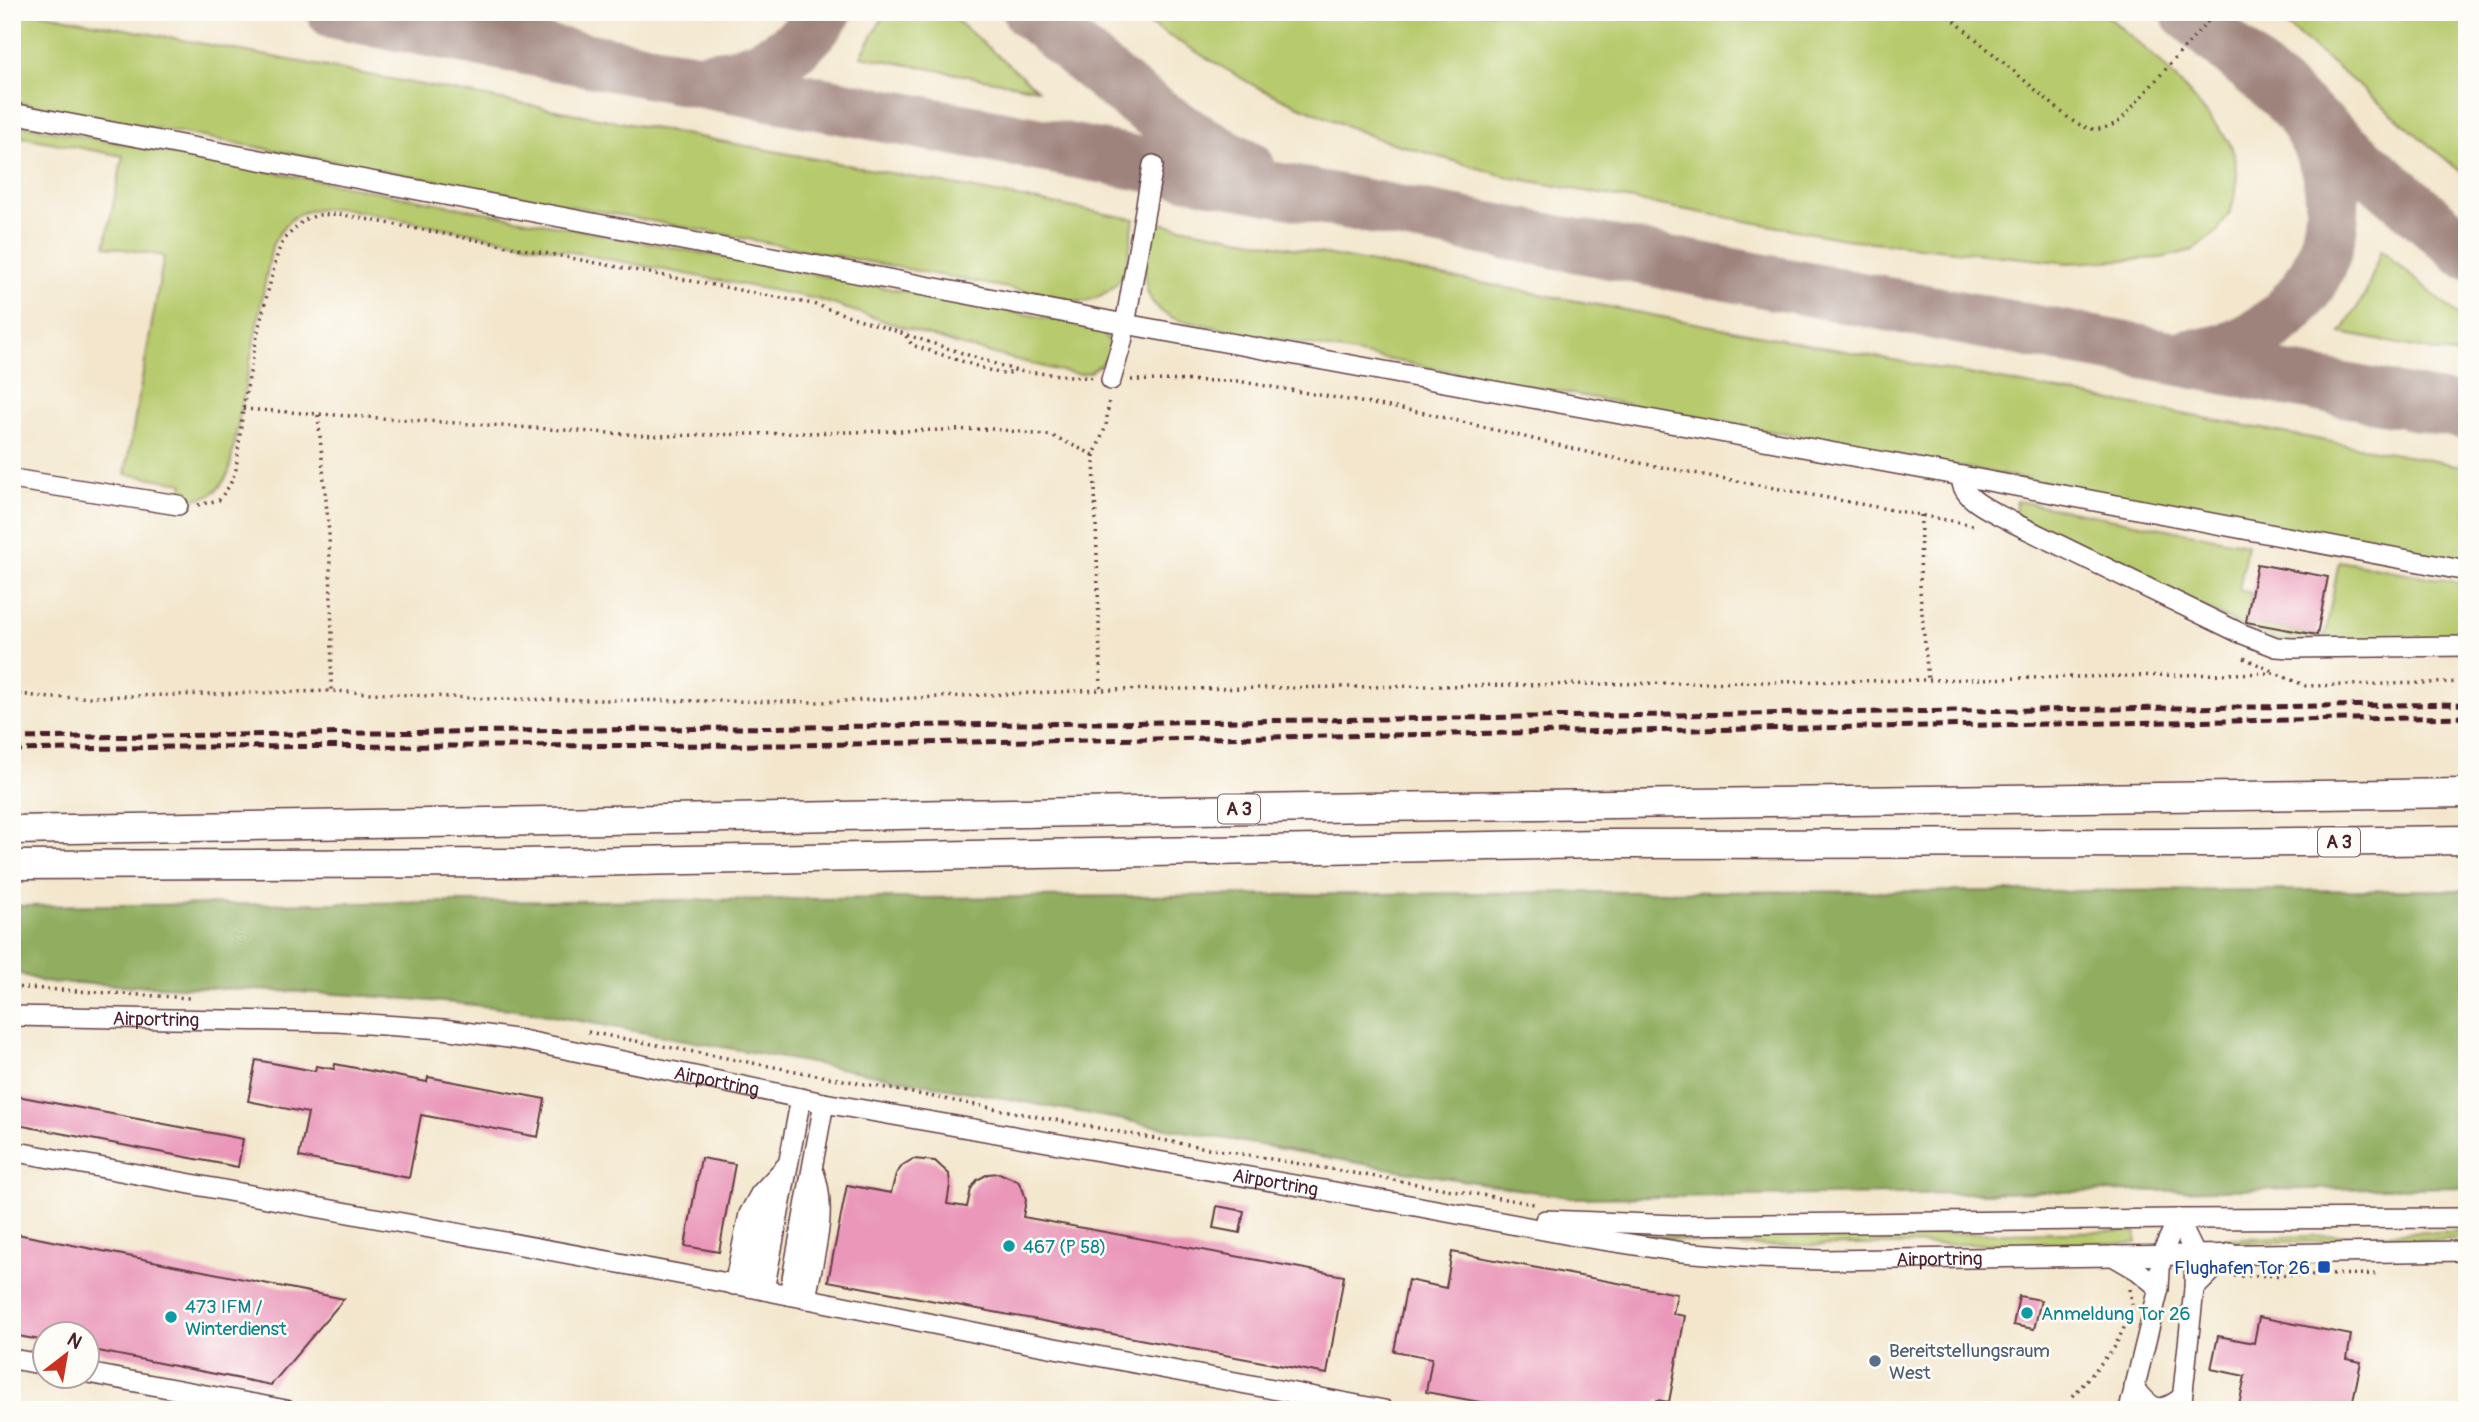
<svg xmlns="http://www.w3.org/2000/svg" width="2479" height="1422" font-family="Pangolin,sans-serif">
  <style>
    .green { fill: #b7ca6d; stroke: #80744c; stroke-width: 2 }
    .forest { fill: #91ae60; stroke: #6e6646; stroke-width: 2 }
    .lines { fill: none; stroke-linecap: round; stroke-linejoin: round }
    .taxiway { stroke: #9e827c; stroke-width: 54 }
    .building { fill: #ea97b9 }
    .minor-casing { stroke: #633d43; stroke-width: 22 }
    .highway-casing { stroke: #633d43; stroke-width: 31 }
    .path { stroke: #633d43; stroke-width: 3.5; stroke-dasharray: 2 5; stroke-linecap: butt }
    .minor { stroke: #fff; stroke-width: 19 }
    .highway { stroke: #fff; stroke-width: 28 }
    .rail { stroke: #4a1f2b; stroke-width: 5; stroke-dasharray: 10 5; stroke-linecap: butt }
    .culture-dot { fill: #0f9aa8; stroke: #fdfcf7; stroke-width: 2.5 }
    .transit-dot { fill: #1a4fb4; stroke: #fdfcf7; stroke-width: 2.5 }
    .service-dot { fill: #5c6f8a; stroke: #fdfcf7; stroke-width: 2.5 }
    .labels { text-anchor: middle; stroke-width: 5; stroke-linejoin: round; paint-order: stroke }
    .shield { fill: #fdfcf7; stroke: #806168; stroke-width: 2 }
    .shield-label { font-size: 18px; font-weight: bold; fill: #4a1f2b }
    .street-label { font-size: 19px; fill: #4a1f2b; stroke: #fdfcf7 }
    .culture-label { font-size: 19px; fill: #0d838f; stroke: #fdfcf7; text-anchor: start }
    .transit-label { font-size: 19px; fill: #164399; stroke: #fdfcf7; text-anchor: end }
    .service-label { font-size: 19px; fill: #4e5e75; stroke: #fdfcf7; text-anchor: start }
  </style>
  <rect width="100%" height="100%" fill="#fdfcf7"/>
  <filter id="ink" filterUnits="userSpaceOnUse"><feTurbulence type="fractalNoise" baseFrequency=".0143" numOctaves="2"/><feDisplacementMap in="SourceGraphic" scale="14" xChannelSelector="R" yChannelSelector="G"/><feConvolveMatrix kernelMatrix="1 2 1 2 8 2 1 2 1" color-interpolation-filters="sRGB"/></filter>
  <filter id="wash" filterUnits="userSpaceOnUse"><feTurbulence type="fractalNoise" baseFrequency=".00686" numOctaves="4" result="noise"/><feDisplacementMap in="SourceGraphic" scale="28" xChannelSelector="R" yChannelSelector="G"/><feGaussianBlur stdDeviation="1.57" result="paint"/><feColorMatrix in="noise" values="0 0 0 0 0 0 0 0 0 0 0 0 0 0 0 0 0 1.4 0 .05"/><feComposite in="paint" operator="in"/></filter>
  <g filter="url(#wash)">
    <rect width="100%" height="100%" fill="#f3e6cc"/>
    <path class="green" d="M12,12h23l1099,207c-7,41 -4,72 -52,83l-1070,-201z
      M886,12h61l90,77 -176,-33z
      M1134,12h969l55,48 35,37 36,45 6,14 2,16 -1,21 -5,17 -14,22 -24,18 -32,8 -92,5 -85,-9 -140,-15 -336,-62 -132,-39 -82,-34 -39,-18 -96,-56z
      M2271,12h196v165z
      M12,123l1092,206 2,10 4,1 -1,12 -7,11 -12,9 -11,2 -23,-4 -101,-26 -138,-45 -476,-91c-37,0 -52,4 -69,38l-43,226c-12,24 -22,27 -49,28l3,-17 -58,-9 39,-218 -59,-10 18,-90 -111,-21z
      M1153,222l1314,245v95l-1289,-242c-48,-17 -31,-59 -25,-98z
      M2381,250l86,73v34l-126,-24 25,-40z
      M2017,501l230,43 -8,46 12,3 -5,29 79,15 14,-76 128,23v55l-185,2 -26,-8 -242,-117z
      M2135,1231l2,12 -406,3 -98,-11 97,2z
      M2467,1231v8l-251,4 -1,-4z"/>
    <path class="forest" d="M2467,890v297l-893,11 -188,-30 -855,-156c-162,-22 -325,-23 -487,-30l-27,-9 -5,-6v-61l1590,-14z"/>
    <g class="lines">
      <path class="taxiway" d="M334,12l2133,401
        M1030,12c71,61 133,115 218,155
        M2187,12l280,240
        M709,78c46,-3 91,-26 116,-66
        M2188,356c91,-3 160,-92 141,-181 -7,-31 -23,-56 -44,-79"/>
    </g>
    <g id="blocks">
      <path class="building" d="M2257,564l71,13 -11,58 -71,-13z
        M256,1060l59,11 1,-5 18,3 1,-5 92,18 1,-5 117,22 -7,38 -117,-22 -12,63 -110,-21 9,-44 -60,-12z
        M12,1095l231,44 -5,28 -226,-43z
        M701,1158l34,6 -16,88 -34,-6z
        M913,1159l22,2 14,13 1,11 -3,19 20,3 4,-18 6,-9 11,-6 11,-1 19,8 5,9 3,10 -3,17 321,59 -17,98 -499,-93 19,-96 44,8 5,-19 7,-9z
        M1217,1206l27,5 -4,22 -27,-5z
        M12,1233l332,66 -73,86 -183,-36v-15h-42v7l-34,-6z
        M1452,1252l225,42 -4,20 12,2 -16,86 -12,-2 -2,10h-132l-97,-18 6,-34 -38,-7 14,-71 38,8z
        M2019,1296l22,4 -7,29 -21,-4z
        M2259,1317l92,18 -4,24 14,3 -10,48h-113l7,-34 -34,-7 7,-33 36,7z"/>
    </g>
  </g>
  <g filter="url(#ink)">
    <use href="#blocks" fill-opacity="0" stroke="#633d43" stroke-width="2"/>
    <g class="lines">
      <defs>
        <g id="minor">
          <path d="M12,113l1113,211 837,152 505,95"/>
          <path d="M1111,380l11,-38 31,-177"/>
          <path d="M1962,476c-4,23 33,36 50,46l228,111 36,14 15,1 176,-2"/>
          <path d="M12,479l166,26"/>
          <path id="s1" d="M12,1016l325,6 106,7 79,11 302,63 591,103 155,29 112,17 75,6 66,2 644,-9"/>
          <path d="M12,1151l737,136 274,55 361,68"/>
          <path d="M2178,1219l17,35 -1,35 -13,121"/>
          <path d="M1545,1220l132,5 501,-6 289,-1"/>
          <path d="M2113,1256l24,14 22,18"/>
          <path d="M734,1285l15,-71 11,-20 28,-30"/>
          <path d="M749,1287l13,-68 8,-25"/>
          <path d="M2194,1289l36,-36"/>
          <path d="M764,1290l37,-192"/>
          <path d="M789,1295l35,-192"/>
          <path d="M806,1299c7,-42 23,-87 8,-127"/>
          <path d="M12,1359l34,6"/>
          <path d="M88,1373l198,37"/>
          <path d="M2134,1387c16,20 24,29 47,11"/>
          <path d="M2129,1410l30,-122 2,-33 17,-36"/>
        </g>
        <path id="highway" d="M12,830l1361,-23 1094,-14
          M12,865l509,-2 1079,-19 611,-1 256,-3"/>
      </defs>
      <use href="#minor" class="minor-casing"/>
      <use href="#highway" class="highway-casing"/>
      <path class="path" d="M1944,12l127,108c21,12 28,12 49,1l96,-109
        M906,336l6,9 89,29 14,-2
        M1131,380l106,1 188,32 183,44 365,68
        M243,409l412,27 339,-7 58,7 42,19 12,-29 3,-27
        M318,415l11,118 3,100 -1,58
        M1094,455l7,235
        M198,505l21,-5 11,-15 6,-16 7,-60 15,-78 20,-79 6,-13 20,-19 14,-5 21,-1 474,90 204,67 75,7
        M1921,515l-1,76 8,89
        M2244,658l28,13
        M12,693l38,5 281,-7 160,8 331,3 279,-12 827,-10 347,-7 31,13 161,-4
        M12,987l178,11
        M588,1032l590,111 356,61
        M2234,1276l147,-2
        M2130,1289l3,21
        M2073,1396l41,-48 16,-32"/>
      <use href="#minor" class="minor"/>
      <use href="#highway" class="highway"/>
      <path class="rail" d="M12,738l2455,-34
        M12,750l165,-3 610,-2 1680,-28"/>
    </g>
  </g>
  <g class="culture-dot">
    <circle cx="1009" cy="1246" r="7"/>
    <circle cx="2027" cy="1313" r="7"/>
    <circle cx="171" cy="1317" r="7"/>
  </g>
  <rect class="transit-dot" x="2317" y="1260" width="14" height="14" rx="3.5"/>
  <circle class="service-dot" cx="1875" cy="1361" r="7"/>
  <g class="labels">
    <g class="shield">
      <rect x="1218" y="794.5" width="42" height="29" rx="5"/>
      <rect x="2318" y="827.5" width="42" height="29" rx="5"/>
    </g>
    <g class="shield-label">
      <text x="1239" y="815">A 3</text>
      <text x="2339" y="848">A 3</text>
    </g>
    <g class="street-label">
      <text dy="7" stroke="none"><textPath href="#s1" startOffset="144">Airportring</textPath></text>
      <text dy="7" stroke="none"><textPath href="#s1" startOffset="710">Airportring</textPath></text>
      <text dy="7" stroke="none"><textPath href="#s1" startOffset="1278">Airportring</textPath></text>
      <text dy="7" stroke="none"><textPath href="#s1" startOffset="1948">Airportring</textPath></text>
    </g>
    <g class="culture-label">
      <text x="1023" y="1253">467 (P 58)</text>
      <text x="185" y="1313">473 IFM /<tspan x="185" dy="22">Winterdienst</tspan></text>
      <text x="2041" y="1320">Anmeldung Tor 26</text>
    </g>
    <g class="transit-label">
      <text x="2310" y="1274">Flughafen Tor 26</text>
    </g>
    <g class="service-label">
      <text x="1889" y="1357">Bereitstellungsraum<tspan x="1889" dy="22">West</tspan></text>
    </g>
  </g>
  <rect width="2479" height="1422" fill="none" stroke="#fdfcf7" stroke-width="42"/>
  <g transform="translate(66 1355) rotate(31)"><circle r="33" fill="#fdfcf7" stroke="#b5a4a5" stroke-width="2"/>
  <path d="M0-5L12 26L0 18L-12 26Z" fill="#c8321e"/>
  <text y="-10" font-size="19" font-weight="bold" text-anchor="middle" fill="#4a1f2b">N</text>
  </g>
</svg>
